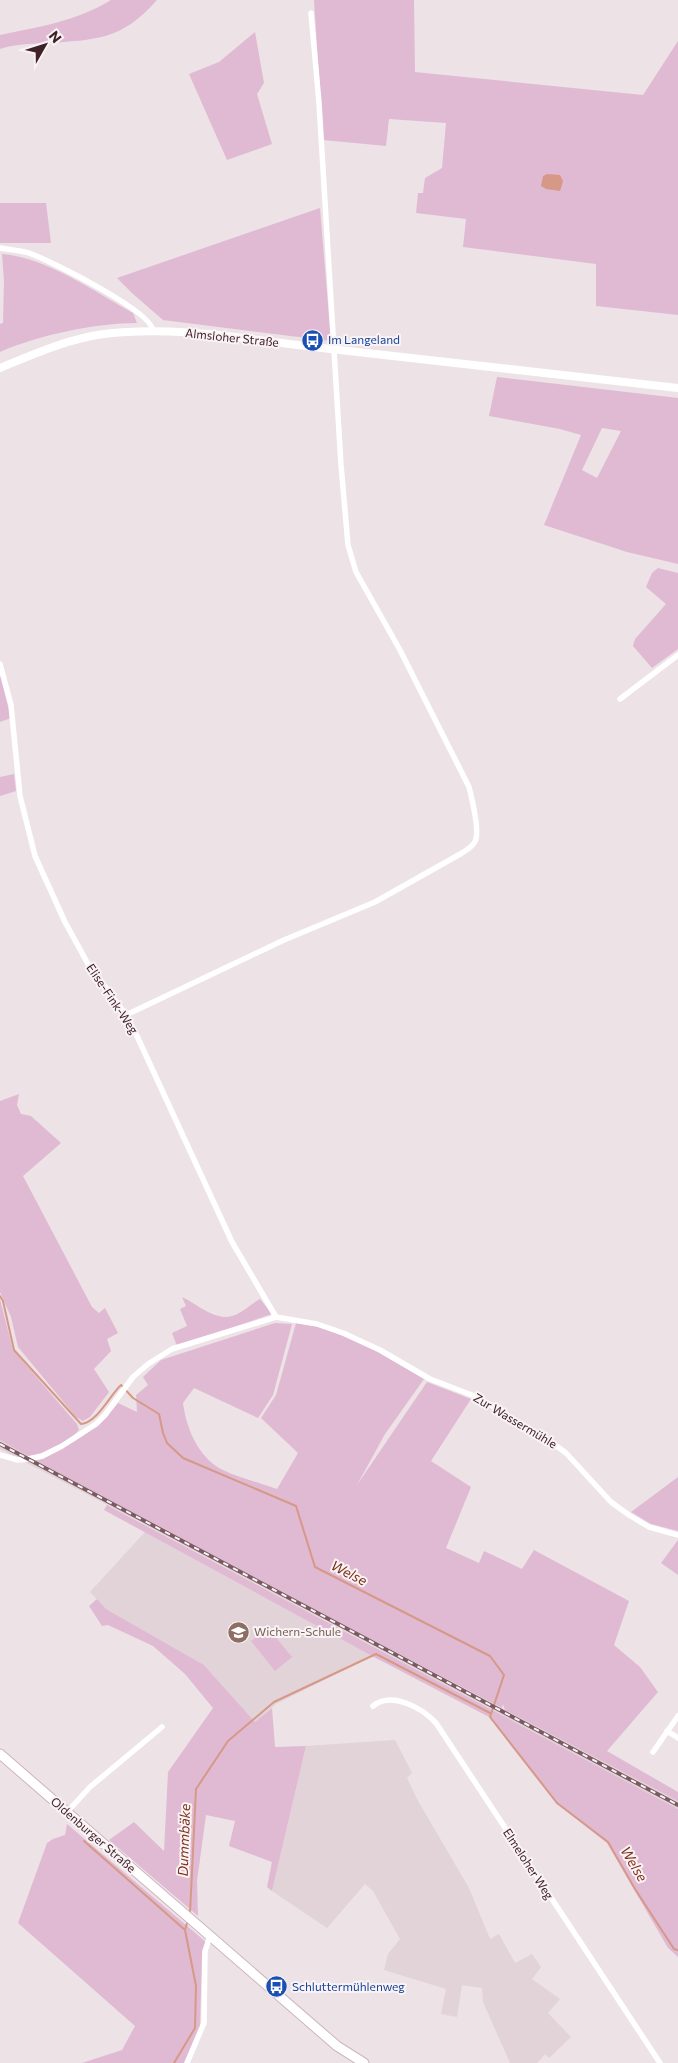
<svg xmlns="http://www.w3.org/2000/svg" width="678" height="2063" font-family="Commissioner,sans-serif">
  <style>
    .built { fill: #e1d3d8 }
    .green { fill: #e0bad3; fill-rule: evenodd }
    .water { fill: #d69887 }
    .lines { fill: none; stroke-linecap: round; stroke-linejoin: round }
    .stream { stroke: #d69887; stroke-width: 2 }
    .secondary-casing { stroke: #ceb5bc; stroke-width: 11 }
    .minor { stroke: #fff; stroke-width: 5.5 }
    .tertiary { stroke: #fff; stroke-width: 8 }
    .secondary { stroke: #fff; stroke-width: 9 }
    .rail-casing { stroke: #7b5b62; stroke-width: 4 }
    .rail { stroke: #f9f3f6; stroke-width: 2; stroke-dasharray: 5.5; stroke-linecap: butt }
    .labels { text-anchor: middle; stroke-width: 4; stroke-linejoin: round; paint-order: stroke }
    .street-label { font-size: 12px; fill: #402127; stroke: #f9f3f6 }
    .transit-label { font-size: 12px; fill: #164399; stroke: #f9f3f6; text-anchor: start }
    .education-label { font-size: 12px; fill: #785e54; stroke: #f9f3f6; text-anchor: start }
    .water-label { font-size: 14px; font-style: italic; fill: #802f17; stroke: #f9f3f6 }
  </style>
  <rect width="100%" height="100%" fill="#ede2e6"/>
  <path class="built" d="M0,1440l315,170 363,191v8l-530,-283 -148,-77z
    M145,1532l227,124 -96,48 -21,18 -51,-57 -98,-56 -16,-17z
    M395,1740l17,33 -5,5 11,23 51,87 21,51 9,-5 16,29 17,-9 9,13 -9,12 28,20 -12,14 23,24 -22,21 -4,-4 -8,9h-27l-27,-61 -1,-14 -20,-3 -5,32 -16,-3 5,-25 -62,-19 4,-16 12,-15 -27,-48 -8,-7 -38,44 -55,-37 34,-145z"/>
  <path class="green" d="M111,0h46c-35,40 -61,40 -111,43 -16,1 -31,1 -46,6v-14c39,-8 77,-14 111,-35z
    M314,0h100l1,72 228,23 35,-54v274l-82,-9v-42l-133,-17 3,-28 -50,-6 2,-20h5l2,-15 17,-10 4,-45 -57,-4 -3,27 -63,-6z
    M255,32l9,51 -7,11 15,50 -45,16 -38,-86 30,-12z
    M0,203h46l5,40h-51z
    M320,208l11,133 -168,-21 -30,-26 -16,-16z
    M2,254c46,4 91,37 131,59l4,10c-42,0 -98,12 -137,29v-28l3,-1 1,-42z
    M497,377l181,21v166l-51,-12 -83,-27 37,-90 -21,-6 -71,-13zM602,428l19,3 -24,47 -15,-8z
    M658,568l20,5v76l-26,19 -19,-22 2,-7 31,-35 -20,-17 6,-14z
    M0,675l11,43 -11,4z
    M14,774l2,17 -16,5v-19z
    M19,1094l-2,11 4,9 10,2 30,27 -38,33 69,131 7,6 6,-5 13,25 -11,6 4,12 -17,18 15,23 -19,25 -7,4 -7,-4 -58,-70 -7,-30 -11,-25v-191z
    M182,1297c15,7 33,24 50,19 10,-3 19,-12 28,-17l12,15 -95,32 -5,-13 15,-7 -7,-17 6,-3z
    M0,1299l13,51 64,74 2,6c-12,13 -32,22 -49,27l-30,-17z
    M275,1323l17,1 -19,71 -15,23 -64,-30 -11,15c3,23 13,49 33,63 10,8 47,18 61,23l21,-36 -37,-35 15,-23 20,-72 20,3 47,17 61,36 -39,55 -28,51 70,-103 44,17 -40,62 40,26 -25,61 33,15 5,-12 38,18 12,-19 95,51 -15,44 26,22 18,25 -51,59 71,41v9l-173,-91 -2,-6 -1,4 -187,-98 -280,-150 8,-1c30,-16 54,-29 75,-56l19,9 -1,-17 12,-10 -5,-8 18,-17z
    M678,1477v54l-27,-7 -20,-12z
    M107,1505l571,304v148l-10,-9 -61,-105 -51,-40 -67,-86 -117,-61 -268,-146z
    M678,1540v35l-17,-12z
    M97,1599l9,10 98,56 51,57 17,-14 3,39 31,-1 -34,145 -5,-4 5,-25 -43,-16 6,-25 -29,-6 -9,66 1,35 -89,-76 25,-18 30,29 4,-79 45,-64 -28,-34 -32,-28 -45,-21 -6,1 -13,-20z
    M268,1628l24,29 -17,14 -24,-30z
    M67,1824l139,118 -4,12 -2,73 -16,36h-102l40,-13 13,-24 -117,-103 29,-80 6,-4 12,-4z"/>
  <path class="water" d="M547,174l13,1 3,6 -3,10 -14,-2 -5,-3 2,-10z"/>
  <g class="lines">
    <path class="stream" d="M0,1296l3,5 11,49 67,74c16,-1 29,-29 40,-39l12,13 26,16 4,19 4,10 16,15 113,48 19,61 175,89 14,19 -14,42 67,86 51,39 27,47 39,60 4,1
      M84,1841l101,89
      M190,1913l6,-124 32,-48 46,-39 102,-48 114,59
      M174,2063l21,-35 1,-42 -11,-56 3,-10"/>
    <defs>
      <path id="secondary" d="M0,1754l337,292 27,17"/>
    </defs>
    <use href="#secondary" class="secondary-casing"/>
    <path class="minor" d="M0,248c11,2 24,2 34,7 20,8 119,57 119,76
      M0,664l11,41 9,91 15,60 30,66 23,42 38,51 11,21 95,206 44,75
      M620,699l58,-44
      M126,1015l158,-75 91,-38 87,-49c5,-3 13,-8 14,-14 3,-12 -4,-40 -7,-52l-69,-137 -44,-78 -8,-27 -7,-80 -22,-362 -8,-90
      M0,1455l18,5 10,-1 14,-3 20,-10 34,-22 9,-9 28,-38 15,-13 24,-15 104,-32 41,7 26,9 37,17 50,29 47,18 74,45 15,11 45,49 18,13 20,12 29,8
      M373,1706c19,-15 49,2 63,17l224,340
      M667,1731l11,7
      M653,1752l25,-36
      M67,1812l23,-25 72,-60
      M187,2063l17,-40 1,-72 5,-15"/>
    <path class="tertiary" d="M0,368c34,-14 67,-29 104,-34 72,-9 146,6 218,14 118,13 237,26 356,40"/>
    <use href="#secondary" class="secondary"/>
    <defs>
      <path id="rail" d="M0,1444l678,361"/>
    </defs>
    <use href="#rail" class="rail-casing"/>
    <use href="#rail" class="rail"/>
  </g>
  <defs>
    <symbol id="bus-disc" viewBox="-11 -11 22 22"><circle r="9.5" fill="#1a4fb4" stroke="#f9f3f6"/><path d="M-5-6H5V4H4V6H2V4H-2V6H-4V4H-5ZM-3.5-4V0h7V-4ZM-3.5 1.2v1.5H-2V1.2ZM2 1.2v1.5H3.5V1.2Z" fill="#fff"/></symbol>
    <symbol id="school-disc" viewBox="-11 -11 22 22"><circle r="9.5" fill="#8d6e63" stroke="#f9f3f6"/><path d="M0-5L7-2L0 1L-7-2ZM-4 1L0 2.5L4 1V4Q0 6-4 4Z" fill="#fff"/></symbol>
  </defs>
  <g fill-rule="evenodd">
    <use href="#bus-disc" x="300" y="328" width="25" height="25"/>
    <use href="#school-disc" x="226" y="1620" width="25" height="25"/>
    <use href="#bus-disc" x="264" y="1974" width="25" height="25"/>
  </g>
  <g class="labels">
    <g class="street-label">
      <text transform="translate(232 338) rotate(6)" y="4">Almsloher Straße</text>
      <text transform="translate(112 999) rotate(56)" y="4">Elise-Fink-Weg</text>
      <text transform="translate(515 1421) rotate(31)" y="4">Zur Wassermühle</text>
      <text transform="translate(93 1835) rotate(41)" y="4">Oldenburger Straße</text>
      <text transform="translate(528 1864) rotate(57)" y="4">Elmeloher Weg</text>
    </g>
    <g class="transit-label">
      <text x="328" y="344">Im Langeland</text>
      <text x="292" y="1991">Schluttermühlenweg</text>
    </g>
    <g class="education-label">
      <text x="254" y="1636">Wichern-Schule</text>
    </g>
    <g class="water-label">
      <text transform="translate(349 1573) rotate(27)" y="5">Welse</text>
      <text transform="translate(184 1840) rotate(-88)" y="5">Dummbäke</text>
      <text transform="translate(634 1864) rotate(59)" y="5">Welse</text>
    </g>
  </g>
  <g transform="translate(45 45) rotate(51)" stroke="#f9f3f6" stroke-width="4" paint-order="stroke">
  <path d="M0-4L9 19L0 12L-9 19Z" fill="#402127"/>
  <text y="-8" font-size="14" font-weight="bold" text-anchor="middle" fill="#402127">N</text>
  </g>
</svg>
